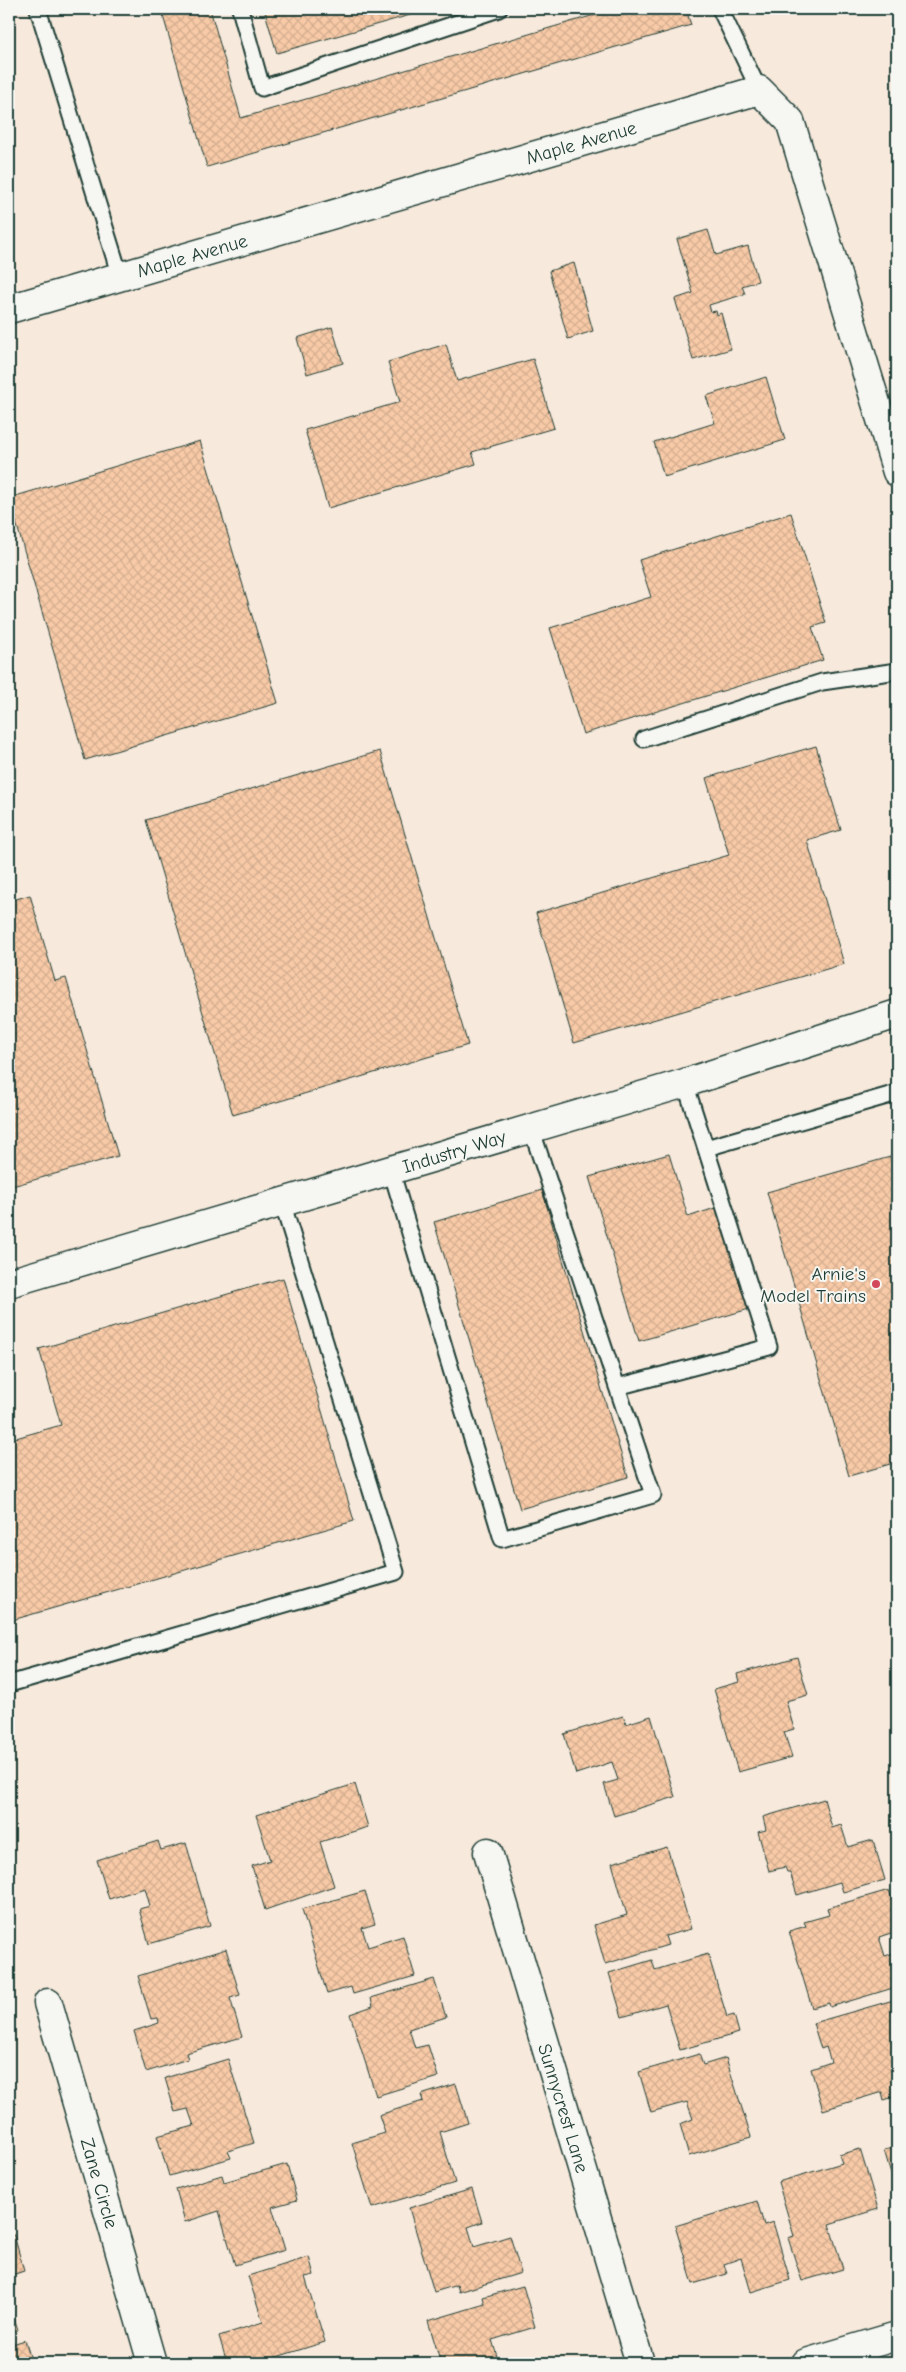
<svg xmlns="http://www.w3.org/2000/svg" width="906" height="2372" font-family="'Comic Neue',sans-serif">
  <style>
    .building { fill: url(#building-cross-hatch); stroke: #1f3d34 }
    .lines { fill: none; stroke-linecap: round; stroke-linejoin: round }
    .service-casing { stroke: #1f3d34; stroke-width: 19 }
    .minor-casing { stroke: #1f3d34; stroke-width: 31 }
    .service { stroke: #f6f6f2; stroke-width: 15 }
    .minor { stroke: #f6f6f2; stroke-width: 28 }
    .poi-dot { fill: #d1495b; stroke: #f6f6f2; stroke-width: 2 }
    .labels { text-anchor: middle; stroke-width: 4; stroke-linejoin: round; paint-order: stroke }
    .street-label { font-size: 19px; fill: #1f3d34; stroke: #f6f6f2 }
    .poi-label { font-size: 19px; fill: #1f3d34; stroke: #f6f6f2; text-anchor: end }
  </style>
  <defs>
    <pattern id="building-cross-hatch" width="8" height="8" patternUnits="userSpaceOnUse" patternTransform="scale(1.25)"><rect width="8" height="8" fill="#f8caa7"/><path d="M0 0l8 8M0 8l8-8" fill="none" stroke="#d4ae90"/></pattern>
  </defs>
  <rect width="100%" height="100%" fill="#f7e9dc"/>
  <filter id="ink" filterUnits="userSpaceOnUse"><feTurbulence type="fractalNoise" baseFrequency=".02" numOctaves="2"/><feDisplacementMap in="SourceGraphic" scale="10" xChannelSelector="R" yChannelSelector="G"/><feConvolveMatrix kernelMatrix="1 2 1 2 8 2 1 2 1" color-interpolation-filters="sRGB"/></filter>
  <g filter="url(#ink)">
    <path class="building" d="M161,9h49l31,109 374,-109h71l5,16 -484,142z
      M264,9h167l-154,44z
      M708,230l8,25 32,-9 10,35 -16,5 3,8 -36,11 2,7 5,-1 1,4 4,-2 10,36 -38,11 -18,-61 18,-6 -16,-54z
      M574,263l19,68 -25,8 -19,-68z
      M332,327l11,36 -36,11 -10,-36z
      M446,344l11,37 76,-22 21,69 -82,24 4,12 -148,44 -23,-78 95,-28 -12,-40z
      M766,377l19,63 -121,37 -10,-35 61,-19 -9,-27z
      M200,441l78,262 -193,57 -76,-262z
      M791,513l35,110 -14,4 11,33 -240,74 -33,-106 101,-31 -12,-37z
      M816,746l25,84 -34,10 37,124 -270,79 -38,-130 193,-58 -23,-77z
      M380,751l88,294 -235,70 -87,-295z
      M30,895l25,86 11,-3 52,178 -109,31v-286z
      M669,1154l19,63 30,-10 31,102 -110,32 -50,-164z
      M897,1155v307l-48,14 -82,-284z
      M542,1190l86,287 -108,32 -86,-287z
      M283,1278l71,243 -345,100v-181l52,-15 -22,-76z
      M797,1657l11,38 -22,6 8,28 -10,3 8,25 -54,15 -24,-83 25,-7 -2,-8z
      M623,1716l3,8 25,-8 24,81 -61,19 -10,-32 14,-4 -6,-18 -36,12 -12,-40z
      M355,1784l13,43 -48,15 14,44 -69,24 -13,-44 18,-6 -14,-45z
      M824,1799l8,29 9,-3 7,22 25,-7 12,40 -42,12 -3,-10 -43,13 -7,-23h-3l-2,-5 -16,4 -11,-39 8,-2 -3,-13z
      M158,1841l3,9 25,-7 24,83 -61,18 -10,-35 11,-3 -5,-18 -36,11 -12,-39z
      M667,1847l24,82 -26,7 3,9 -63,19 -11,-39 33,-10 -15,-52z
      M889,1890l8,26v15l-18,6 6,19 12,-4v31l-4,2v3l-63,19 -1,-4 -17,5 -23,-77 17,-5 -2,-4 25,-7 -2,-7z
      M365,1891l10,33 -13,4 6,19 35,-11 12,40 -62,18 -2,-7 -24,7 -25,-85z
      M226,1949l14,46 -10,3 12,39 -56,16 2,6 -42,13 -12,-41 25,-8 -1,-5 -7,1 -13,-43z
      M708,1954l19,63 7,-2 5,18 -59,17 -14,-46 -44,13 -13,-44 43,-13 3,10z
      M434,1979l12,38 -37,12 6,19 13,-3 10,32 -62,19 -26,-82 23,-8 -2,-8z
      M897,1999v97l-13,4 -2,-8 -59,18 -12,-41 20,-7 -5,-15 -5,2 -8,-26z
      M699,2054l4,11 23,-7 25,79 -62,19 -9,-32 13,-5 -6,-17 -36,10 -12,-40z
      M228,2059l26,84 -26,8 3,7 -62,18 -12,-40 37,-10 -6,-17 -13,3 -10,-34z
      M456,2084l12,39 -28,9 15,51 -83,25 -20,-65 33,-10 -6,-18 44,-14 -2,-6z
      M897,2147v47l-13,-44z
      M860,2149l18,60 -49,15 14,45 -41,12 -14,-43 6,-2 -16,-54 64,-19 -3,-8z
      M287,2164l10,36 -25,7 13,43 -50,15 -16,-54 -34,11 -9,-33 46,-14 2,7z
      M472,2189l10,33 -14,5 6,20 36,-11 11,37 -62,19 -2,-7 -23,7 -25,-84z
      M757,2201l7,24 9,-3 17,58 -39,12 -10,-34 -17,6 3,10 -34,10 -18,-58z
      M14,2235l10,36 -15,5v-40z
      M309,2257l5,18 -9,2 20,65 -55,17 2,4h-45l-8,-27 44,-14 -15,-46z
      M523,2286l12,41 -43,13 7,23h-58l-13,-42 57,-17 -2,-7z
      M9,2301l9,29 -9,2z
      M25,2340l7,23h-23v-18z"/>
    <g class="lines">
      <defs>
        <path id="service" d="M38,9l82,267
          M240,9l22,79 237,-79
          M720,9l39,81
          M644,739l178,-57 75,-11
          M706,1148l191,-55
          M391,1170l111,369 151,-44 -122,-367
          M617,1387l152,-40 -84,-264
          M9,1684l387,-112 -114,-370"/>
        <path id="minor" d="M9,309l750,-219 31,31 107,351
          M9,1283l676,-200 212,-69
          M488,1852l152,511
          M48,2003l104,360
          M806,2363l91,-27"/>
      </defs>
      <use href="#service" class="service-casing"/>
      <use href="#minor" class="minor-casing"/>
      <use href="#service" class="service"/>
      <use href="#minor" class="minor"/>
    </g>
  </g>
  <circle class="poi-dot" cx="876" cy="1284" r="5"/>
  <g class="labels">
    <g class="street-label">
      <text transform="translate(581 142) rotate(-16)" y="7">Maple Avenue</text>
      <text transform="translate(192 255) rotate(-16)" y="7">Maple Avenue</text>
      <text transform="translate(454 1151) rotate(-17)" y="7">Industry Way</text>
      <text transform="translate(564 2108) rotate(73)" y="7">Sunnycrest Lane</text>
      <text transform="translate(100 2183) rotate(74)" y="7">Zane Circle</text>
    </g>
    <g class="poi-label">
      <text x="866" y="1280">Arnie's<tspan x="866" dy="22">Model Trains</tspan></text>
    </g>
  </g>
  <rect width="906" height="2372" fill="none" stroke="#f6f6f2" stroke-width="30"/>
  <rect x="15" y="15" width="876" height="2342" fill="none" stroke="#1f3d34" stroke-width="2" filter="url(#ink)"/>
</svg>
